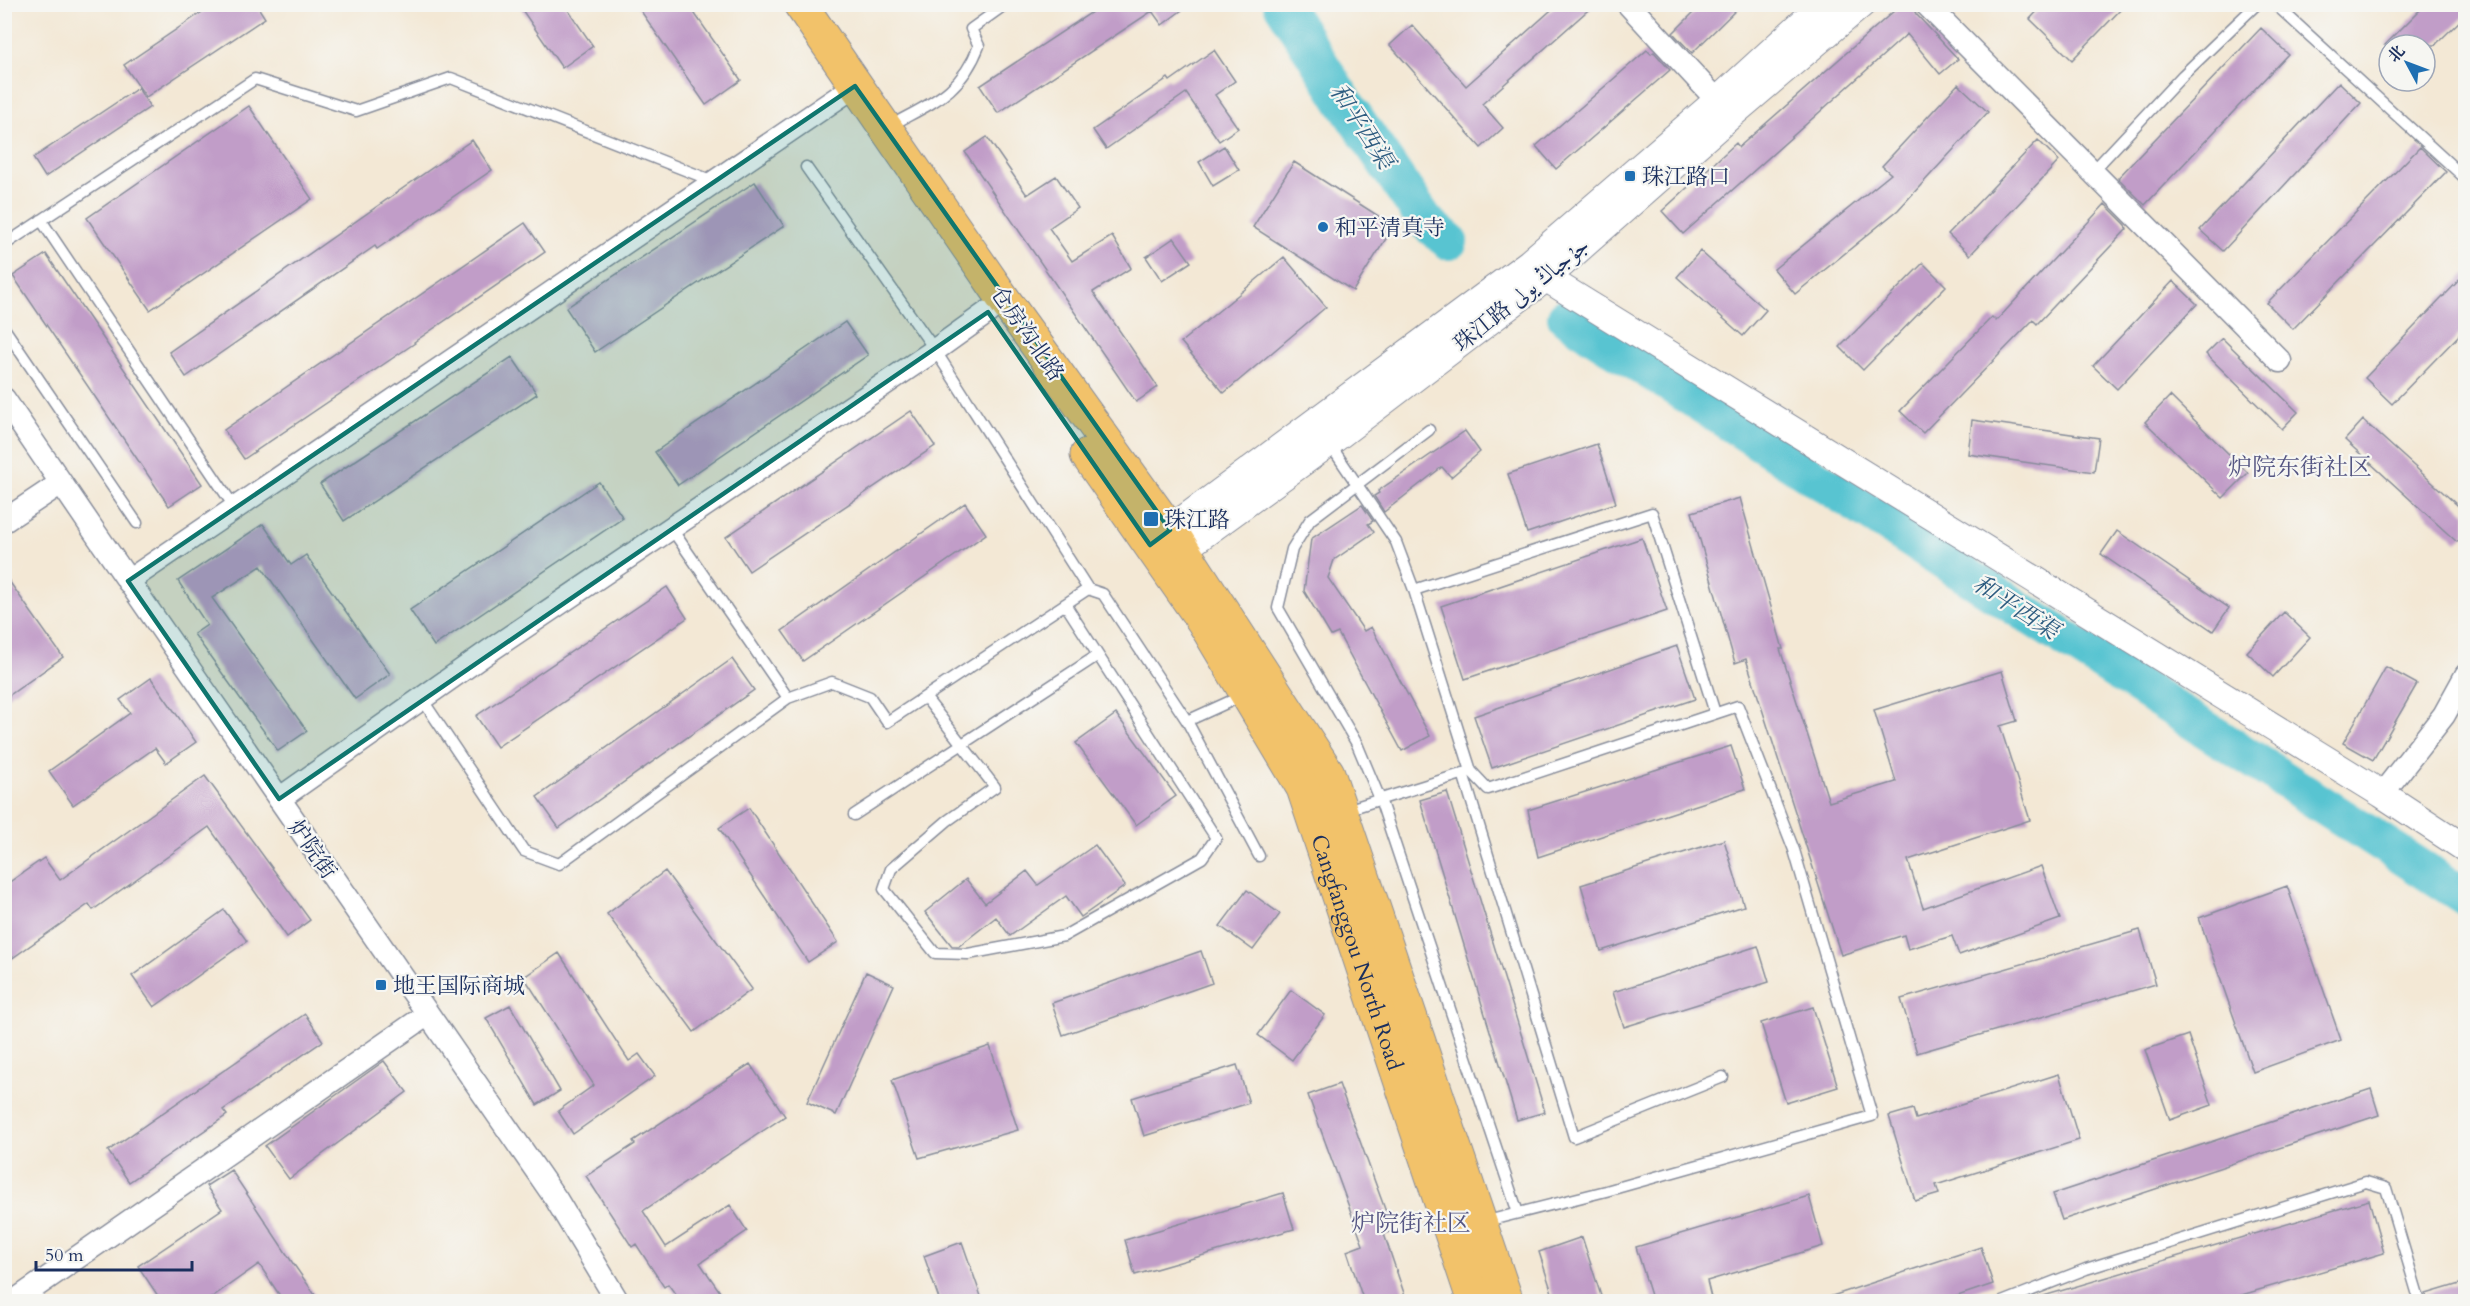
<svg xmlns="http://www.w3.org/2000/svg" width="2470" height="1306" font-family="Cardo,Amiri,'Noto Serif SC',serif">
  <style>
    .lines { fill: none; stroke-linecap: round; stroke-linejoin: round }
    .river { stroke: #58c4d1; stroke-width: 38 }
    .building { fill: #c19dc8 }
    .service-casing { stroke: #878c9a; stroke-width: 13 }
    .minor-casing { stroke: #878c9a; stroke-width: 25 }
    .tertiary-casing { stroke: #878c9a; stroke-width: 29 }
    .primary-casing { stroke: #878c9a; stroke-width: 35 }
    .service { stroke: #fff; stroke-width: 10 }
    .minor { stroke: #fff; stroke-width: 22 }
    .tertiary { stroke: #fff; stroke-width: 27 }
    .primary { stroke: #f2c26a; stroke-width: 33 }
    .marked { fill: #0f766e; fill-opacity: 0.2; stroke: #0f766e; stroke-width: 4.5; stroke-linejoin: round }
    .poi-dot { fill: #1f6fb2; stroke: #f6f6f2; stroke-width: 2 }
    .labels { text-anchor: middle; stroke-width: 4.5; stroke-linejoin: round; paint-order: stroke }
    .poi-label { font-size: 22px; fill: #1b2f5e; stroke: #f6f6f2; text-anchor: start }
    .street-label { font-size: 22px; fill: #1b2f5e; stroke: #f6f6f2 }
    .water-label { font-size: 24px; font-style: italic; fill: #2d5c80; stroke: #f6f6f2 }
    .neighbourhood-label { font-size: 24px; fill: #555683; stroke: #f6f6f2 }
  </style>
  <rect width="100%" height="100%" fill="#f6f6f2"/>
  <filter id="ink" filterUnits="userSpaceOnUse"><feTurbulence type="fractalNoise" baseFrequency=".0167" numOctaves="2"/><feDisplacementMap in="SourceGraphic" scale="12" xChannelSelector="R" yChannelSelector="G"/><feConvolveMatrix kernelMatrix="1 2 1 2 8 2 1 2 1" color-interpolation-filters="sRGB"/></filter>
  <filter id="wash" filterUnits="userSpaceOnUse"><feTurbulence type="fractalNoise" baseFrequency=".008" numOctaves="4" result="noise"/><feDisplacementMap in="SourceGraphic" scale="24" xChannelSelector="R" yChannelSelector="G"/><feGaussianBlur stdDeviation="1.35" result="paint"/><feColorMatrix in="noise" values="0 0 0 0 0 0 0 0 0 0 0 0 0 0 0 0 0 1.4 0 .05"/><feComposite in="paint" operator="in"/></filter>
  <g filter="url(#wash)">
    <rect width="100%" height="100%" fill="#f3e8d5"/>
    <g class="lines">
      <path class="river" d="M1282,4l63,99 81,119 23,19
        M1566,317l900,580"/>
    </g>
    <g id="blocks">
      <path class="building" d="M214,4h42l9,14 -119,79 -22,-32z
        M518,4h46l29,42 -31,22z
        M636,4h52l53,76 -35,25z
        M1104,4h86l-28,21 -10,-14 -154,102 -18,-27z
        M1558,4h37l-113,100 21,24 -22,20 -91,-103 22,-20 54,61z
        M1702,4h40l-50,49 -19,-20z
        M1902,4h9l5,10 42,45 -18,15 -33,-40 -224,200 -21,-23 74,-68 3,4z
        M2044,4h82l-54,56 -42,-41z
        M2426,4h40v11l-31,30h-50z
        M2261,28l27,26 -143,151 -27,-27z
        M1214,50l21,31 -20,14 23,33 -19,13 -33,-48 -80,56 -13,-19 75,-52 2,3z
        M1647,50l4,4 3,-2 16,18 -114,99 -20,-23z
        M2339,82l22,21 -138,148 -23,-21z
        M1958,84l30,28 -90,98 -103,84 -21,-25 117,-95 -9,-8z
        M138,88l12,19 -105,70 -12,-19z
        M249,106l63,93 -162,111 -63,-92z
        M987,137l40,58 29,-19 22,32 -29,20 23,33 40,-25 19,32 -38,24 65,95 -22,15 -171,-250z
        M472,140l20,30 -115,79 -2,-3 -189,131 -17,-25z
        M2038,140l21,21 -89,94 -22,-21z
        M1224,146l15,24 -26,16 -14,-24z
        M2420,147l26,25 -153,157 -26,-26z
        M1294,162l100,64 -41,65 -100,-64z
        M755,182l29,44 -189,126 -29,-44z
        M2105,204l21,21 1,4 -90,95 -4,-4 -110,113 -23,-22 92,-94 4,4z
        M525,223l20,29 -131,90 1,1 -171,116 -20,-29z
        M1174,238l17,24 -29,19 -16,-24z
        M1700,251l66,59 -23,26 -66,-59z
        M46,254l156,230 -33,22 -156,-230z
        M1284,257l42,50 -102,86 -43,-51z
        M1923,263l23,23 -83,84 -23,-23z
        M2466,273v55l-74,76 -27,-26z
        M2173,281l24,23 -80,85 -24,-23z
        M845,322l23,33 -190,130 -23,-33z
        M2222,338l76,74 -16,17 -76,-75z
        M512,357l25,37 -193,127 -24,-37z
        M2170,396l78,77 -25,25 -78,-76z
        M911,411l24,35 -186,125 -23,-34z
        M1972,420l127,18 -5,34 -126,-18z
        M2363,420l103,93v20l-9,9 -112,-102z
        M1465,431l15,21 -29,25 -9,-10 -58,45 -10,-16 5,-3 -1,-2z
        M1597,444l19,59 -89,30 -19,-59z
        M599,482l24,36 -189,128 -24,-36z
        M1740,498l43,151h-3l49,153 67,-20 -22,-72 128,-39 15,50 -17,5 30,94 -122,40 15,48 118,-42 19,53 -101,36 -7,-19 -44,13 -4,-14 -63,20 -95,-296 -11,4 -43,-151z
        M965,503l21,31 -183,127 -21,-30z
        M1362,505l11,16 -5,3 6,8 -40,28 -6,18 36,53 7,-4 59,109 -28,15 -64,-118 -7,3 -27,-45 7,-52z
        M263,524l28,41 15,-10 84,119 -35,25 -94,-133 -49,32 95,133 -29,20 -84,-117 13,-9 -29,-44z
        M2117,531l112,77 -16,23 -112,-77z
        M1642,538l25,73 -202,68 -24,-73z
        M4,574l59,83 -59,42z
        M667,587l20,31 -190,129 -21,-31z
        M2284,612l26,25 -37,40 -26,-25z
        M1677,646l18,53 -203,69 -18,-52z
        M732,659l22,31 -195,138 -22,-31z
        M2386,667l31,17 -44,76 -30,-17z
        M151,678l45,64 -30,21 -11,-15 -82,57 -24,-34 81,-58 -10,-13z
        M1116,714l60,82 -40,29 -60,-82z
        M1731,746l14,43 -207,68 -10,-47z
        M205,776l105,144 -23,17 -78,-110 -116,83 -4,-6 -85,60v-78l40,-28 16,22z
        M1447,792l98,320 -28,8 -97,-320z
        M749,808l89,134 -30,20 -89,-134z
        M1724,840l20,66 -143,45 -20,-66z
        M1095,845l30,41 -44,31 -15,-21 -56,40 -14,-19 -37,29h-7l-27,-34 41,-33 19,24 42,-32 11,14z
        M665,871l87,118 -58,43 -87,-118z
        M2287,886l54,154 -88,32 -54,-154z
        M1247,890l33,24 -27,36 -33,-24z
        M224,910l23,31 -93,66 -22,-31z
        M2140,930l16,54 -239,69 -16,-54z
        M1758,946l11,36 -145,45 -11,-35z
        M1201,951l11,32 -149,52 -11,-32z
        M559,953l70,108 10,-7 16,22 -82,58 -15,-23 36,-26 -70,-108z
        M866,972l28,13 -58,130 -29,-13z
        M1291,990l34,25 -33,45 -34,-25z
        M510,1005l50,86 -23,14 -51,-87z
        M1813,1007l25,80 -52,16 -25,-80z
        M305,1014l18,27 -100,69 4,5 -98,67 -21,-31z
        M2188,1035l24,70 -42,15 -25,-70z
        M990,1046l28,84 -99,28 -27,-78z
        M384,1061l23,31 -118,87 -24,-33z
        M750,1064l35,52 -142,95 23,36 64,-42 17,26 -47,32 27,39h-46l-13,-18 -4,3 -28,-43 -4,3 -46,-71 49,-32 -2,-3z
        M1237,1065l12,38 -105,33 -12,-38z
        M2059,1074l20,66 -143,45 3,9 -24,7 -26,-85 24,-7 3,10z
        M1339,1084l54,147 -9,3 23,68h-43l-17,-51 16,-6 -55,-150z
        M2371,1089l8,26 -317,105 -9,-26z
        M231,1170l61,92 28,40h-36l-25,-38 -54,38h-43l-24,-36 84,-57 -16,-23z
        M1283,1193l11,36 -159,46 -10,-35z
        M1809,1196l14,50 -116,35 5,21h-59l-17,-55z
        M2369,1200l15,53 -166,49h-177l-1,-5z
        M1582,1237l21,65h-48l-16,-50z
        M962,1242l21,60h-43l-16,-46z
        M1981,1247l12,37 -53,18h-113l-1,-4z
        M2466,1282v20h-39l-1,-8z"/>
    </g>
  </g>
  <g filter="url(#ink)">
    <use href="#blocks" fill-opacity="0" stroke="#878c9a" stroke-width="1.5"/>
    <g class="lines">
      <defs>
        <path id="service" d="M2275,4l191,175
          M888,127c42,-24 72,-32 91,-81l-8,-17 35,-25
          M806,167l129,183 153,239
          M2092,172l91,-97 74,-71
          M41,220l194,288
          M4,245l251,-166 101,32 95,-33 262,103
          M4,328l133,195
          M1429,430l-119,90 -18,29 -14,59 79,136 23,55 138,414
          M1329,443l67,99 18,48 57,181 -128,40
          M1414,590l238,-77 63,200
          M925,697l70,90 -48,34 -56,48 -7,20 51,64 33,1 96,-18 138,-78 14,-20 -151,-234
          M788,698l44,-16 38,15 17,25 201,-133 15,5 84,127 72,135
          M422,699l102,152 35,13 229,-166 -117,-170
          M1187,721l57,-26
          M1471,771l17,18 250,-83 56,144 78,266 -266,75 -123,31
          M1463,773l111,364 149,-60
          M854,815l244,-160
          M2002,1302l84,-33 280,-87 20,6 34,114"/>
        <path id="minor" d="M1628,4l100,108
          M1926,4l354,357
          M4,399l90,132 462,668 62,103
          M4,521l57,-38
          M128,581l727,-495
          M2382,794l62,-79 22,-40
          M279,799l213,-150 443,-299 53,-38
          M13,1302l415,-288"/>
        <path id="tertiary" d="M1529,263l17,15 836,516 84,55
          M1153,542l376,-279 189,-163 105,-96
          M1167,561l162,-118 217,-165 185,-163 131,-111"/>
        <g id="primary">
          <path d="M800,4l205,297 165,229 158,243 179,529"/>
          <path id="s1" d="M1087,455l116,166 100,167 171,514"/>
        </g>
      </defs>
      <use href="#service" class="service-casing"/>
      <use href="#minor" class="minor-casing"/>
      <use href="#tertiary" class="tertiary-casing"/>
      <use href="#primary" class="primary-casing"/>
      <use href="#service" class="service"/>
      <use href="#minor" class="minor"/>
      <use href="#tertiary" class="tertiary"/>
      <use href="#primary" class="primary"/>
    </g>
  </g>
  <path class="marked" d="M855,86l315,444 -20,15 -162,-233 -709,487 -151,-218z"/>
  <g class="poi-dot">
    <rect x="1624" y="170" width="12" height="12" rx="3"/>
    <circle cx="1323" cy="227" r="6"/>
    <rect x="1143" y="511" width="16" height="16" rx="3"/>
    <rect x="375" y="979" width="12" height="12" rx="3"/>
  </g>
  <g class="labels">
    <g class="poi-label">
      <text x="1642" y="184">珠江路口</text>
      <text x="1335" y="235">和平清真寺</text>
      <text x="1164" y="527">珠江路</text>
      <text x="393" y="993">地王国际商城</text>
    </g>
    <g class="street-label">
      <text transform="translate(1521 294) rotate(-39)" y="8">珠江路 جۇجياڭ يولى</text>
      <text transform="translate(1028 333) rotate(55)" y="8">仓房沟北路</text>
      <text transform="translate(313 849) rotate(55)" y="8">炉院街</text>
      <text dy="8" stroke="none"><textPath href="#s1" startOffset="570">Cangfanggou North Road</textPath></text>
    </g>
    <g class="water-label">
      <text transform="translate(1362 126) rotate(57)" y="8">和平西渠</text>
      <text transform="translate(2016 607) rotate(33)" y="8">和平西渠</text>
    </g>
    <g class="neighbourhood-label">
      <text x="2300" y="475">炉院东街社区</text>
      <text x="1411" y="1231">炉院街社区</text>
    </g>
  </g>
  <rect width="2470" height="1306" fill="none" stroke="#f6f6f2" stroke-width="24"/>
  <g transform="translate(2407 63) rotate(311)"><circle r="28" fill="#f6f6f2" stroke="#9ea6b7" stroke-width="1.5"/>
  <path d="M0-4.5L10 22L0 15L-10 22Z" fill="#1f6fb2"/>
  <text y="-9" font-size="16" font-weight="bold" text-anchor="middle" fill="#1b2f5e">北</text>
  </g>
  <path d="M36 1261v9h156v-9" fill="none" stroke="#1b2f5e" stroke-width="3"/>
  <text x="45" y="1261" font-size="18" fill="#1b2f5e" stroke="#f6f6f2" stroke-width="4.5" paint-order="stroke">50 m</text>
</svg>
